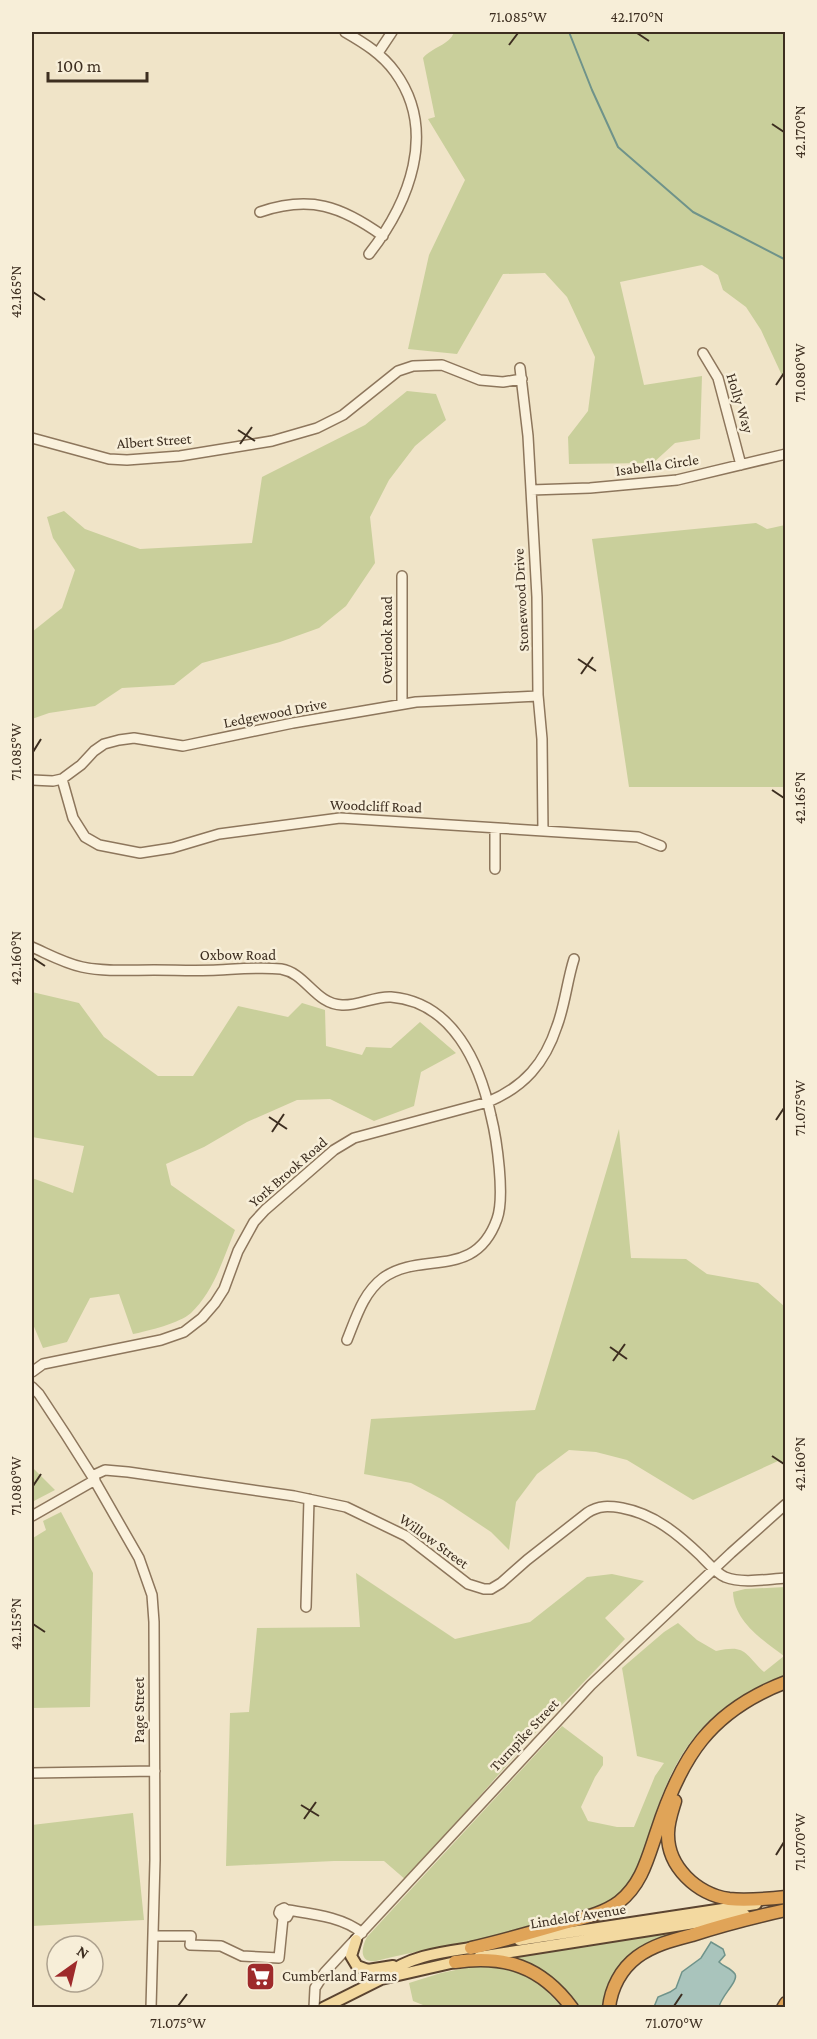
<svg xmlns="http://www.w3.org/2000/svg" width="817" height="2039" font-family="'Crimson Pro',serif">
  <style>
    .green { fill: #c9cf9b }
    .water { fill: #a9c4bc; stroke: #6f938a; stroke-width: 1.5 }
    .lines { fill: none; stroke-linecap: round; stroke-linejoin: round }
    .stream { stroke: #6f938a; stroke-width: 2 }
    .minor-casing { stroke: #8d765c; stroke-width: 12 }
    .major-casing { stroke: #5b4430; stroke-width: 14 }
    .highway-casing { stroke: #5b4430; stroke-width: 15 }
    .minor { stroke: #faf1dc; stroke-width: 9 }
    .major { stroke: #f3d9a0; stroke-width: 10 }
    .highway { stroke: #e0a458; stroke-width: 12 }
    .ticks { fill: none; stroke: #3d2e20; stroke-width: 2 }
    .labels { text-anchor: middle; stroke-width: 5; stroke-linejoin: round; paint-order: stroke }
    .street-label { font-size: 15px; fill: #3d2e20; stroke: #f7eed8 }
    .poi-label { font-size: 15px; fill: #3d2e20; stroke: #f7eed8; text-anchor: start }
    .neatline { fill: none; stroke: #3d2e20; stroke-width: 2 }
    .ticks-label { font-size: 15px; text-anchor: middle; fill: #3d2e20 }
  </style>
  <rect width="100%" height="100%" fill="#f0e4c8"/>
  <path class="green" d="M454,32h331v350l-24,-52 -15,-23 -23,-17 -5,-15 -16,-10 -82,17 24,103 58,-9 -2,63 -25,4 -22,20 -84,1 -1,-27 20,-26 7,-54 -28,-60 -22,-24 -42,1 -46,80 -49,-5 21,-94 36,-75 -37,-61 7,-2 -12,-59c9,-11 27,-13 31,-26z
    M407,391l29,3 10,26 -31,26 -26,34 -19,37 5,46 -29,43 -27,22 -39,14 -78,21 -28,22 -52,3 -27,18 -46,7 -17,6v-87l30,-24 13,-38 -22,-32 -6,-21 17,-6 21,18 55,20 112,-6 10,-66 103,-52z
    M756,523l11,6 18,-4v262h-156l-37,-248z
    M32,992l47,11 25,34 54,39h35l45,-70 50,11 14,-14 23,7 1,36 36,9 4,-8 25,1 29,-26 36,31 -35,19 -7,34 -40,15 -44,-22 -33,1 -50,22 -43,25 -38,17 5,21 64,45c-12,29 -21,61 -44,83 -11,10 -43,18 -58,21l-14,-40 -29,4 -23,44 -24,6 -11,-26v-144l41,15 11,-47 -52,-9z
    M619,1129l12,129 55,1 21,15 51,9 27,24v158l-7,-4 -85,39 -66,-40 -31,-8 -27,-2 -32,24 -21,28 -7,48 -18,-18 -48,-32 -32,-17 -47,-9 7,-55 164,-9z
    M32,1467l23,23 -23,12z
    M61,1512l32,61 -3,134 -58,1v-171l1,1 13,-8 -3,-9z
    M356,1573l99,66 75,-17 57,-45 25,-3 32,7 -39,37 20,21 -89,93 -130,148 -22,-19h-50l-108,5 4,-153 19,-1 8,-84 103,-1z
    M785,1587v88c-76,29 -109,72 -133,149 -10,31 -12,55 -38,76 -15,11 -38,14 -56,19 -22,6 -44,13 -66,18 -39,9 -78,14 -116,24 -17,2 -15,-13 -9,-24l195,-211 41,31v8l-8,12 -14,30 7,14 29,6h17l21,-51 9,-13 -27,-7 -15,-88 42,-36 14,-9 19,17 19,11c30,-7 28,2 48,21l20,-16c-21,-16 -50,-34 -51,-64l12,-3z
    M133,1813l11,107 -112,6v-101z
    M693,1929l-65,30 -25,48h-26c-17,-23 -35,-41 -64,-49z
    M480,1965l34,4 28,17 20,21h-134l-15,-6 -4,-18 32,-10z"/>
  <path class="water" d="M711,1942l12,7 2,6 -6,7c5,5 12,6 16,12 4,7 -14,22 -16,33h-65l4,-10 12,-5 6,-4 6,-16 19,-14z"/>
  <g class="lines">
    <path class="stream" d="M569,32l23,58 26,57 75,65 93,48"/>
    <defs>
      <path id="minor" d="M345,32c19,11 37,22 50,40 43,59 14,131 -26,182
        M378,53l14,-21
        M260,212c50,-17 81,-6 123,24
        M703,353l15,25 23,87
        M520,368l8,68 9,161 1,98 4,44 1,92
        M32,438l77,21 18,1 53,-4 92,-15 45,-13 26,-13 55,-44 15,-5 29,-1 38,15 23,2 19,-3
        M531,490l59,-2 87,-8 109,-26
        M402,704v-128
        M62,779l11,39 12,19 14,8 41,8 32,-5 47,-14 121,-16 298,19 23,9
        M32,780l21,1 9,-2 19,-14 13,-14 10,-7 15,-4 15,-2 49,8 110,-23 123,-21 122,-6
        M495,828v41
        M32,947c16,7 32,16 50,20 24,5 48,3 72,3 21,0 42,1 64,0 21,-1 42,-3 63,-1 25,4 34,35 61,36 16,1 33,-9 49,-8 62,5 89,67 100,119 6,24 14,81 6,103 -22,62 -75,31 -114,59 -20,15 -27,40 -36,62
        M32,1372l11,-8 118,-24 23,-8 18,-14 13,-15 9,-14 14,-38 16,-29 11,-12 69,-60 20,-12 134,-36c36,-15 57,-39 69,-76 8,-21 10,-45 17,-67
        M32,1387l7,7 27,41 26,41 47,82 13,37 2,27 1,238 -4,148
        M92,1476l13,-6 23,2 166,24 52,11 60,29 62,48 16,5h7l10,-6 26,-23 60,-47c12,-8 22,-7 35,-5 32,6 56,26 79,48 7,7 15,17 24,21 18,7 42,2 61,1
        M32,1516l63,-36
        M306,1607l3,-108
        M32,1773l123,-2
        M288,1910c24,4 55,7 74,23
        M153,1936h38l-1,9 31,1 21,10 37,2 4,-40 -4,-5 1,-3 4,-2 5,5 -2,4 -4,1
        M314,2008l1,-20 10,-16 266,-287 140,-132 55,-49"/>
      <path id="major" d="M356,1940l-5,16 6,10 11,4 25,-4
        M519,1940l237,-36
        M479,1957l266,-42
        M384,1976c26,-21 61,-24 93,-29
        M323,2008l58,-29 83,-19"/>
      <path id="highway" d="M675,1801c-3,10 -7,21 -7,32 -1,34 29,61 61,66 19,2 38,0 57,-2
        M471,1948c31,-7 62,-16 93,-25 18,-5 39,-9 55,-21 23,-18 29,-45 38,-71 24,-74 53,-120 129,-149
        M455,1962c50,-7 86,4 117,46
        M609,2008c2,-20 12,-39 28,-51 16,-12 36,-17 55,-22 31,-10 62,-18 94,-25
        M783,2008l3,-5"/>
    </defs>
    <use href="#minor" class="minor-casing"/>
    <use href="#major" class="major-casing"/>
    <use href="#highway" class="highway-casing"/>
    <use href="#minor" class="minor"/>
    <use href="#major" class="major"/>
    <use href="#highway" class="highway"/>
  </g>
  <path class="ticks" d="M637,33l12,8M509,45l9,-12M772,124l12,8M33,292l12,8M776,385l8,-12M238,430l17,11M240,444l12,-17M578,659l18,12M581,674l12,-17M33,752l8,-13M772,790l12,8M33,958l12,8M269,1117l18,12M776,1120l8,-12M272,1132l12,-18M610,1347l17,12M613,1361l12,-17M772,1456l12,8M33,1486l8,-12M33,1624l12,8M301,1805l18,11M304,1819l12,-17M776,1855l8,-13M178,2006l9,-12M674,2006l8,-12"/>
  <defs>
    <symbol id="supermarket-square" viewBox="-11 -11 22 22"><rect x="-9" y="-9" width="18" height="18" rx="4" fill="#9e2a2b" stroke="#f7eed8"/><path d="M-6-5.5h2.5l.6 2H6L4.5 2H-2.5L-4.4-4H-6ZM-1.5 3.2a1.3 1.3 0 1 0 .1 0ZM3 3.2a1.3 1.3 0 1 0 .1 0Z" fill="#fff"/></symbol>
  </defs>
  <g fill-rule="evenodd">
    <use href="#supermarket-square" x="244" y="1960" width="33" height="33"/>
  </g>
  <g class="labels">
    <g class="street-label">
      <text transform="translate(740 403) rotate(73)" y="5">Holly Way</text>
      <text transform="translate(154 441) rotate(-4)" y="5">Albert Street</text>
      <text transform="translate(657 465) rotate(-8)" y="5">Isabella Circle</text>
      <text transform="translate(521 600) rotate(-93)" y="5">Stonewood Drive</text>
      <text transform="translate(387 640) rotate(-90)" y="5">Overlook Road</text>
      <text transform="translate(275 713) rotate(-11)" y="5">Ledgewood Drive</text>
      <text transform="translate(376 806) rotate(2)" y="5">Woodcliff Road</text>
      <text x="238" y="960">Oxbow Road</text>
      <text transform="translate(288 1172) rotate(-41)" y="5">York Brook Road</text>
      <text transform="translate(434 1541) rotate(36)" y="5">Willow Street</text>
      <text transform="translate(139 1710) rotate(-90)" y="5">Page Street</text>
      <text transform="translate(524 1735) rotate(-47)" y="5">Turnpike Street</text>
      <text transform="translate(578 1916) rotate(-9)" y="5">Lindelof Avenue</text>
    </g>
    <g class="poi-label">
      <text x="282" y="1981">Cumberland Farms</text>
    </g>
  </g>
  <rect width="817" height="2039" fill="none" stroke="#f7eed8" stroke-width="66"/>
  <g transform="translate(75 1964) rotate(34)"><circle r="28" fill="#f7eed8" stroke="#ada18e" stroke-width="1.5"/>
  <path d="M0-4.5L10 22L0 15L-10 22Z" fill="#9e2a2b"/>
  <text y="-9" font-size="16" font-weight="bold" text-anchor="middle" fill="#3d2e20">N</text>
  </g>
  <path d="M48 72v9h99v-9" fill="none" stroke="#3d2e20" stroke-width="3"/>
  <text x="57" y="72" font-size="18" fill="#3d2e20" stroke="#f7eed8" stroke-width="4.5" paint-order="stroke">100 m</text>
  <rect x="33" y="33" width="751" height="1973" class="neatline"/>
  <g class="ticks-label">
    <text x="518" y="22">71.085°W</text>
    <text x="637" y="22">42.170°N</text>
    <text transform="translate(800 132) rotate(-90)" y="5">42.170°N</text>
    <text transform="translate(16 292) rotate(-90)" y="5">42.165°N</text>
    <text transform="translate(800 373) rotate(-90)" y="5">71.080°W</text>
    <text transform="translate(16 752) rotate(-90)" y="5">71.085°W</text>
    <text transform="translate(800 798) rotate(-90)" y="5">42.165°N</text>
    <text transform="translate(16 958) rotate(-90)" y="5">42.160°N</text>
    <text transform="translate(800 1108) rotate(-90)" y="5">71.075°W</text>
    <text transform="translate(800 1464) rotate(-90)" y="5">42.160°N</text>
    <text transform="translate(16 1486) rotate(-90)" y="5">71.080°W</text>
    <text transform="translate(16 1624) rotate(-90)" y="5">42.155°N</text>
    <text transform="translate(800 1842) rotate(-90)" y="5">71.070°W</text>
    <text x="178" y="2028">71.075°W</text>
    <text x="674" y="2028">71.070°W</text>
  </g>
</svg>
